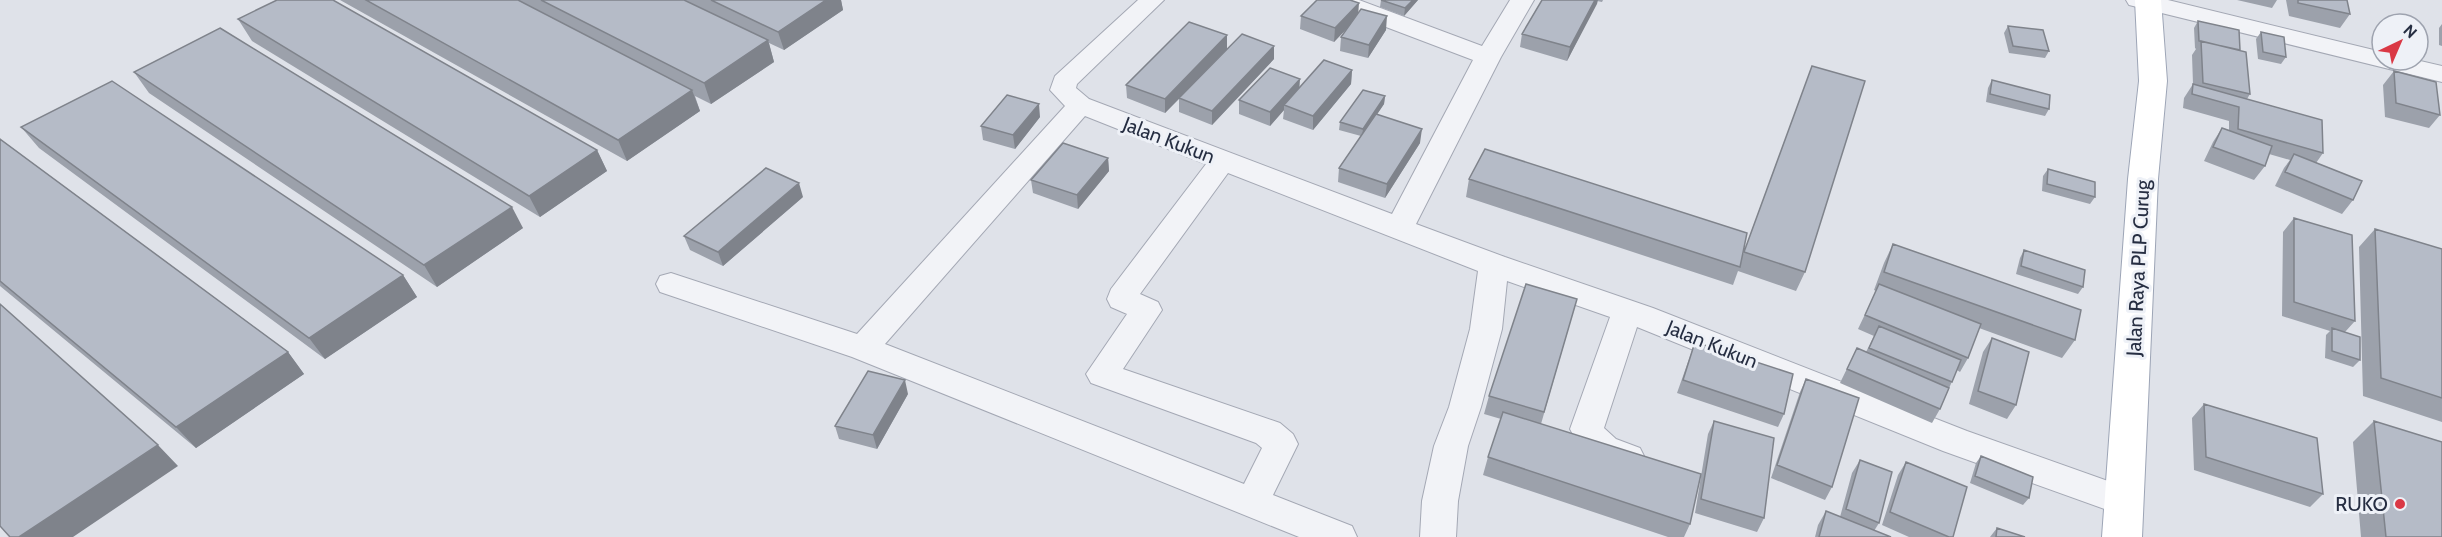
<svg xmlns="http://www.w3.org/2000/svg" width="2442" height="537" font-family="Cabin,sans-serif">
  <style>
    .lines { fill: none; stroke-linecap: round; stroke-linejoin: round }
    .minor-casing { stroke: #a4a8b4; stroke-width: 2 }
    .primary-casing { stroke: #9da5b6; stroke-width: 2 }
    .minor { fill: #f2f3f7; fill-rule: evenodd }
    .primary { fill: #fff; fill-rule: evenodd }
    .wall { fill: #9ca1ab }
    .shaded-wall { fill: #7f838b }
    .building { fill: #b5bbc7; stroke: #7f838b; stroke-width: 1.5 }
    .poi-dot { fill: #da3845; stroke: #eef1f7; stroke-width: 2 }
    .labels { text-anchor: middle; stroke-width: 6; stroke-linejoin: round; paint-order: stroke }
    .street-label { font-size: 20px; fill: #262e42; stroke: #eef1f7 }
    .poi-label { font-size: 20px; fill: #262e42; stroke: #eef1f7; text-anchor: end }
  </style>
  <rect width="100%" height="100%" fill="#dfe2e9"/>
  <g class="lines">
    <defs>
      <path id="minor" d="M1138,0h26l-87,84 -1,4 13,11 303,115 81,-154 -145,-55 -3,-5h34l123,46 28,-46h24l-33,57 -85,167 89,33 148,51 314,123 169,60 6,10 -6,10 -12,5 -181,-65 -306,-124 -33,101 12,11 24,9 5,10 -5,10c-17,6 -45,-3 -58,-18 -5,-6 -8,-14 -12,-21l40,-112 -103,-36 -5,48 -21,78 -13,39 -10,55 -2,36h-36l2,-36 12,-55 15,-39 21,-78 8,-58 -250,-98 -88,121 18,8 4,8 -39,59 157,54 13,11 5,10 -25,51 79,31 5,11h-58l-447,-180 -192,-65 -4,-8 4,-8 11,-3 186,61 208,-228 -15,-16 5,-14zM1085,116l121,48 -95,125 -4,10 4,8 16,7 -41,60 5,9 165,60 6,5 -18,36 -359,-140z
        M2126,0h42l214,52v8h34l26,6v16l-313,-77z"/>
      <path id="primary" d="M2135,0h26l6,81 -9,98 -16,358h-40l26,-358 11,-98z"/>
    </defs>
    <use href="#minor" class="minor-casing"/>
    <use href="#primary" class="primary-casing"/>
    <use href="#minor" class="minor"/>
    <use href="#primary" class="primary"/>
  </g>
  <path class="wall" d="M340,0h501l2,10 -59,40 -15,-7 5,19 -63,42 -16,-8 5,15 -73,50z
    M1381,0h37l-14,16 -24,-9z
    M1542,0h61l-1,2 -5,-1 -30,60 -47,-14 2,-13z
    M2237,0h40l-5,8z
    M2286,0h61l3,14 -10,14 -51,-12z
    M1359,12l27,18 -18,28 -28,-7 1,-14 6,-9 -13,14 -34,-13 1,-13z
    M238,19l359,131 10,21 -67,46 -288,-176z
    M2198,21l42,29 10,44 -3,5 76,54 -7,10 37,37 -11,14 -67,-28 9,-18 6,-8 -21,-6 -4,12 -11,14 -50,-19 9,-19 9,-14 7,2v-9l-46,-13 1,-10 9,-14 -1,-29 4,-6 -1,-1 -1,-20z
    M2442,24v22l-3,-1v-17z
    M2008,26l41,25 -4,7 -36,-5 -5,-20z
    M2261,32l25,25 -5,7 -23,-5 -2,-20z
    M1227,35v14l-27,27 74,-17 -62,66 -33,-13v-13l-14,14 -38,-15 -1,-13z
    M1812,66l-7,206 -9,19 -58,-20 -5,14 -267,-88 3,-18 273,78z
    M1352,70l-1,14 -38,46 -30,-11 1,-9 -14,16 -31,-12v-14l61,-13z
    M2394,71l46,44 -11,13 -44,-11 -2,-32z
    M134,72l389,156 -86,59 -288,-194z
    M1992,80l57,29 -4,7 -59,-14 2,-14z
    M1385,96l-1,8 -7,10 43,29 -35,55 -47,-16 1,-14 22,-32 -22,-6 1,-8z
    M1040,117l-25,32 -32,-9 -2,-14z
    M21,127l382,148 14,22 -92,62 -286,-211z
    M0,139l288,213 16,22 -108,74 -196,-162z
    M1108,158l1,13 -31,38 -45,-16 -2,-13z
    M2048,169l47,28 -5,7 -48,-13 1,-15z
    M803,197l-80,69 -33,-16 -6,-14z
    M2294,218l61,103 -10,11 15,28 -7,7 -28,-9 1,-23 4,-4 -48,-15 1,-84z
    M2375,229l67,20v173l-79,-26 -4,-149z
    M1893,244l182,96 -13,18 -83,-30 -11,30 -8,14 -3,-2 -17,39 -8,14 -92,-40 17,-35 9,4 8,-16 -16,-7 18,-38 -2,-1 10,-27z
    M2024,250l59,37 -5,7 -62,-20 4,-16z
    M1577,299l-36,125 149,100 -6,13h-16l-185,-62 5,-18 13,-38 -17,-5 5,-18z
    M1992,338l24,67 -9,14 -38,-15 14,-52z
    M1695,342l89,72 -6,13 -101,-34z
    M1806,379l26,108 -7,13 -54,-22 29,-86z
    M908,394l-31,55 -38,-10 -4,-13z
    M2204,404l119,90 -13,13 -116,-37 -2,-52z
    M1714,421l50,97 -7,14 -62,-19 13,-79z
    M2374,421l68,116h-81l-8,-95z
    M1981,456l48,42 -6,7 -53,-22 6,-20z
    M1860,460l19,63 -5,8 17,6h-76l3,-12 8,-14 14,6 12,-44z
    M1906,462l47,75h-44l-27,-12 16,-50z
    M1997,528l28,9h-35z"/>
  <path class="shaded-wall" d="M826,0h15l2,10 -59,40 -6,-18z
    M1413,0h5l-14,16 1,-8z
    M1595,0h3l-1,4 -30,57 3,-14z
    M1359,3l-1,14 -24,25 1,-14z
    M1387,16l-1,14 -18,28 1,-13z
    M1227,35v14l-62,64v-14z
    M768,40l6,22 -63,42 -7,-21z
    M1274,46v13l-62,66v-14z
    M1352,70l-1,14 -38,46v-14z
    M1300,79l-1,14 -15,12v5l-14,16v-14z
    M692,90l8,21 -73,50 -9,-21z
    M1385,96l-1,8 -22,33 1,-8z
    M1039,104l1,13 -25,32 -2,-14z
    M1422,129l-2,14 -35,55 2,-14z
    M597,150l10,21 -67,46 -11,-21z
    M1108,158l1,13 -31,38 -1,-14z
    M799,183l4,14 -80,69 -5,-14z
    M512,207l11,21 -86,59 -13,-22z
    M403,275l14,22 -92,62 -16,-21z
    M288,352l16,22 -108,74 -20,-21z
    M905,380l3,14 -31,55 -4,-14z
    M158,445l20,21 -105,71h-54z"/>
  <path class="building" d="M277,0h56l264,150 -68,46 -291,-177z
    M366,0h152l174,90 -74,50z
    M541,0h143l84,40 -64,43z
    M711,0h115l-48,32z
    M1317,0h33l9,3 -24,25 -34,-12z
    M1381,0h32l-8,8z
    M1542,0h53l-25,47 -48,-13z
    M2298,0h49l3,14 -52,-11z
    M1361,9l26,7 -18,29 -28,-8z
    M2198,21l41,9 1,20 -41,-9z
    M1189,22l38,13 -62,64 -39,-14z
    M2008,26l35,4 6,21 -36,-5z
    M220,28l292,179 -88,58 -290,-193z
    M2261,32l23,5 2,20 -23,-5z
    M1242,34l32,12 -62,65 -33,-13z
    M2201,41l45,11 4,42 -47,-11z
    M1324,60l28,10 -39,46 -29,-11z
    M1812,66l53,15 -60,191 -61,-20z
    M1270,68l30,11 -30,33 -31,-12z
    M2394,71l42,11 4,33 -44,-12z
    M1992,80l58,15 -1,14 -59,-15z
    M112,81l291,194 -94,63 -288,-211z
    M2193,84l129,36 1,33 -85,-24 1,-22 -47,-13z
    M1363,90l22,6 -22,33 -23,-7z
    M1007,95l32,9 -26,31 -32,-9z
    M1376,114l46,15 -35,55 -48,-16z
    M2222,128l50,18 -7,20 -52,-19z
    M0,139l288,213 -112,75 -176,-146z
    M1063,143l45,15 -31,37 -46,-15z
    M1485,149l262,84 -7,34 -271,-88z
    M2294,154l68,27 -9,19 -68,-28z
    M766,168l33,15 -81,69 -34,-16z
    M2048,169l47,13v15l-48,-13z
    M2294,218l58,17 3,86 -61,-19z
    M2375,229l67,20v149l-61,-20z
    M1893,244l188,66 -6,30 -191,-68z
    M2024,250l61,20 -2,17 -62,-21z
    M1526,284l51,15 -33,113 -55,-16z
    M1879,284l102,40 -13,34 -103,-43z
    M0,304l158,141 -139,92h-9l-10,-11z
    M1879,326l82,34 -9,22 -83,-34z
    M2332,328l28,9v23l-28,-9z
    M1992,338l37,14 -13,53 -38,-14z
    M1695,342l98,32 -9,40 -101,-34z
    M1857,348l92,40 -9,21 -93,-40z
    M868,371l37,9 -32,55 -38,-9z
    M1806,379l53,19 -27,89 -55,-22z
    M2204,404l113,34 6,56 -117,-37z
    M1503,412l198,62 -11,50 -202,-67z
    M1714,421l60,17 -10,80 -63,-19z
    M2374,421l68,21v95h-56z
    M1981,456l52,21 -4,21 -54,-22z
    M1860,460l32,12 -13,51 -33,-14z
    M1906,462l61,25 -14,50h-4l-59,-25z
    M1826,511l65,26h-72z
    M1997,528l28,9h-29z"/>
  <circle class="poi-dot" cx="2400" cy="504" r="6"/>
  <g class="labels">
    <g class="street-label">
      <text transform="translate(1169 140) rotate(21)" y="7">Jalan Kukun</text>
      <text transform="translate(2138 268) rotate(-87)" y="7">Jalan Raya PLP Curug</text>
      <text transform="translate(1712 344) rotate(22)" y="7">Jalan Kukun</text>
    </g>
    <g class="poi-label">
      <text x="2388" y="511">RUKO</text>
    </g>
  </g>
  <g transform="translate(2400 42) rotate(44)"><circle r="28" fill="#eef1f7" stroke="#9ea3af" stroke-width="1.5"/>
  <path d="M0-4.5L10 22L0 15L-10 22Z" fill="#da3845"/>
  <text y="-9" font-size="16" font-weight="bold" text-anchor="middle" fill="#262e42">N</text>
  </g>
</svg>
